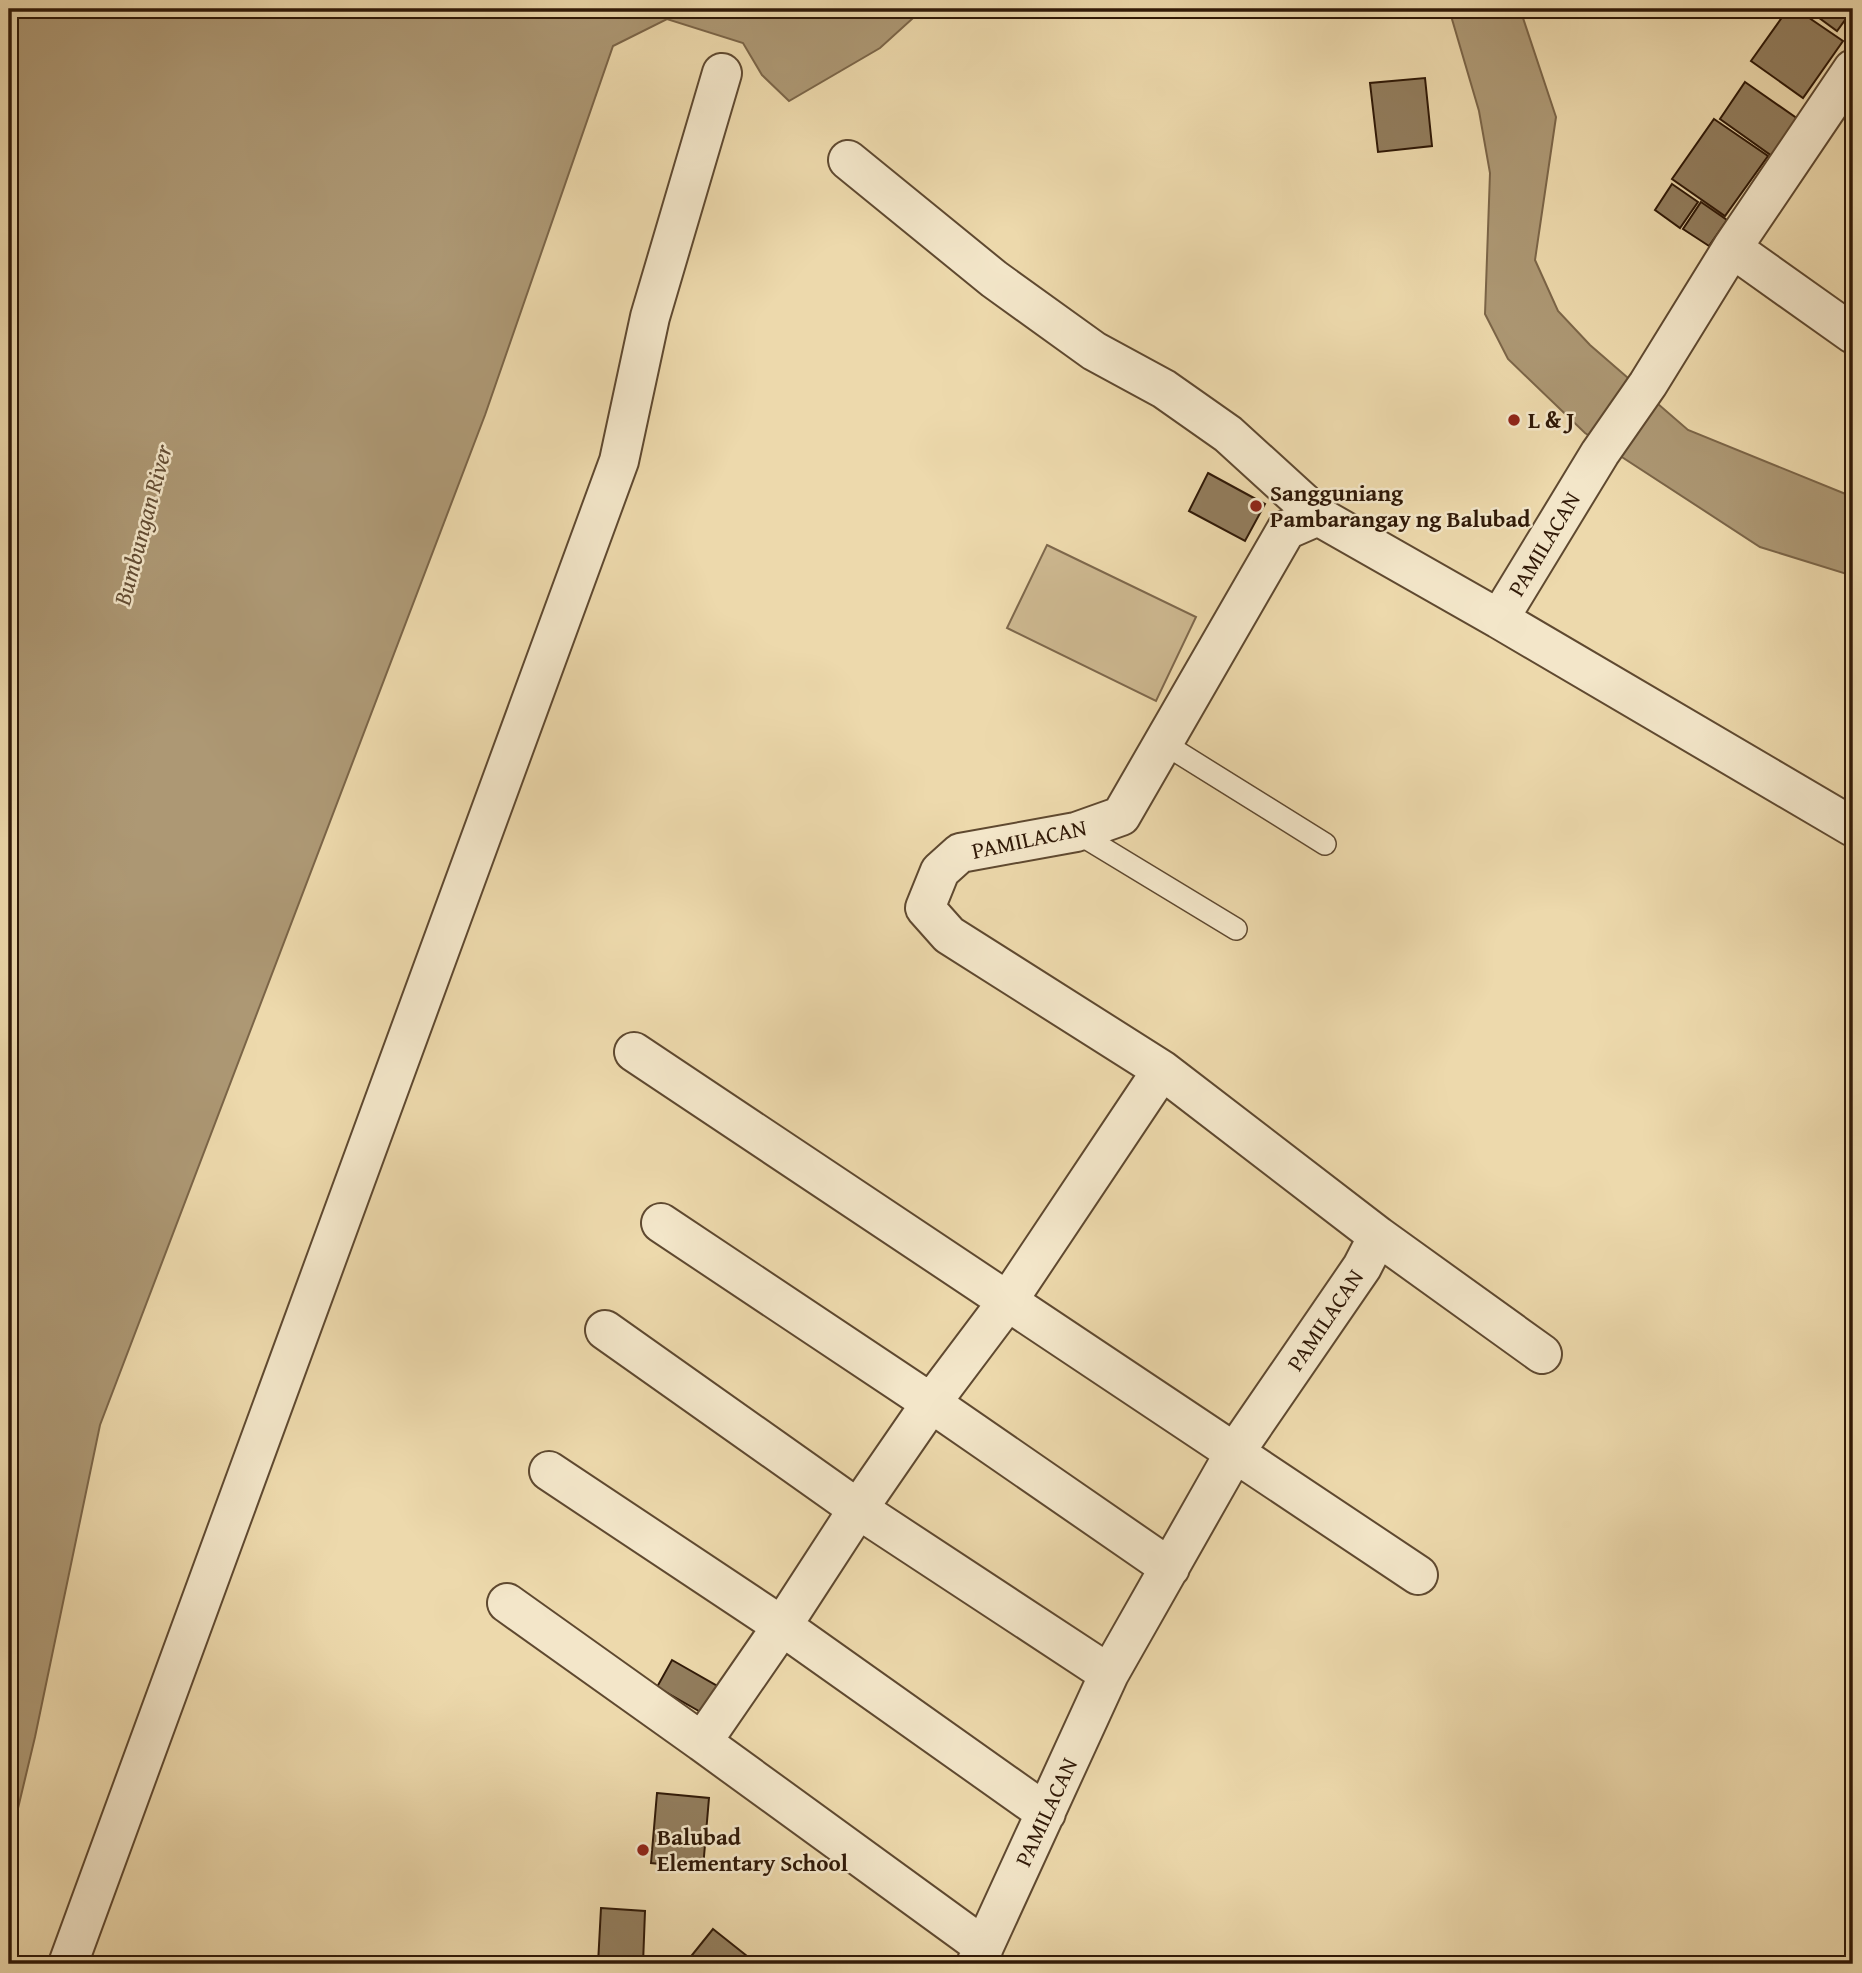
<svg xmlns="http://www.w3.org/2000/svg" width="1862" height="1973" font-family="'Gentium Book Plus',serif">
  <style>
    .green { fill: #cdb890; stroke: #7e684c; stroke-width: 2 }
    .water { fill: #ad9874; stroke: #7b6548; stroke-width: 2 }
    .building { fill: #927d5d; stroke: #301907; stroke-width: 2 }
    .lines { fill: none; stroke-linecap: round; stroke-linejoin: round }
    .service-casing { stroke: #5f4930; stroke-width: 24 }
    .minor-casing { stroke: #5f4930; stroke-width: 42 }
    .service { stroke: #f3e6c9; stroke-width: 21 }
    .minor { stroke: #f3e6c9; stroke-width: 38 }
    .poi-dot { fill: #8f2418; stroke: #f3e6c9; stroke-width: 2.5 }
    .labels { text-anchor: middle; stroke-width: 5; stroke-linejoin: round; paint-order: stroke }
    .poi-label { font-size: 23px; font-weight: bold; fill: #301907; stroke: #f3e6c9; text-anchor: start }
    .street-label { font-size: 23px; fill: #301907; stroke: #f3e6c9 }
    .water-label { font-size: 24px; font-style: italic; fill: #624c33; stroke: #f3e6c9 }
  </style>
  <rect width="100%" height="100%" fill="#edd9ac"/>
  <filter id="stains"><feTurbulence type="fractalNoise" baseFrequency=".00286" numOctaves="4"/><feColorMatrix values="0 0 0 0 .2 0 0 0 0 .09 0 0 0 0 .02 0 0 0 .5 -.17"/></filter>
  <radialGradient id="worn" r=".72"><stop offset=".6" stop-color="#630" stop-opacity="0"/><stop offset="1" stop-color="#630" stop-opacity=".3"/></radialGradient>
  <path class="green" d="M1047,545l149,72 -40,84 -149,-73z"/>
  <path class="water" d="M9,9h914l-43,39 -91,53 -27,-26 -19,-32 -76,-24 -54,27 -128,369 -385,1010 -65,312 -26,109z
    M1449,9h71l36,108 -21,143 23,51 32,34 98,85 165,67v79l-93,-29 -175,-114 -77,-74 -23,-45 5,-141 -11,-62z"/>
  <path class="building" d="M1788,9h8l47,32 -40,57 -52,-37z
    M1807,9h46l-16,22z
    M1425,78l7,68 -54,6 -8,-69z
    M1745,82l53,37 -26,37 -52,-37z
    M1714,119l54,37 -43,60 -53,-37z
    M1672,184l26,18 -18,26 -25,-18z
    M1701,202l26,18 -18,26 -26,-17z
    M1208,473l57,31 -20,37 -56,-30z
    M672,1660l47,27 -15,27 -47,-27z
    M657,1793l52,5 -6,70 -52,-5z
    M601,1908l44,3 -2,53h-45z
    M713,1929l44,35h-63l-6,-4z"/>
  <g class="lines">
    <defs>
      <path id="service" d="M1163,743l162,101
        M1076,832l160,97"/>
      <path id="minor" d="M848,160l146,119 100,72 70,38 64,45 90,82
        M1732,248l121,86
        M1499,619l354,208
        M634,1052l784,523
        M661,1223l270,180 239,165
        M1378,1236l164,118
        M605,1330l253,179 251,165
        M549,1471l233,155 264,187
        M507,1603l195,139
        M984,1947l-282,-205 80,-116 76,-117 73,-106 76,-101 155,-232
        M68,1964l551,-1503 31,-144 72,-244
        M976,1964l133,-290 126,-222 127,-185 16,-31 -216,-166 -213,-135 -24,-27 15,-37 20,-18 116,-21 45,-16 165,-286 32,-14 181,103 101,-166 48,-69 84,-136 121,-179"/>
    </defs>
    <use href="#service" class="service-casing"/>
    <use href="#minor" class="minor-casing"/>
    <use href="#service" class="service"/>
    <use href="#minor" class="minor"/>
  </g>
  <g class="poi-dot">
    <circle cx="1514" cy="420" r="7"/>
    <circle cx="1256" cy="506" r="7"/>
    <circle cx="643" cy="1850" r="7"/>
  </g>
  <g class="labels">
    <g class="poi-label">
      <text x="1528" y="428">L &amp; J</text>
      <text x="1270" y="501">Sangguniang<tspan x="1270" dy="26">Pambarangay ng Balubad</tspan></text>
      <text x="657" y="1845">Balubad<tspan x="657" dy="26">Elementary School</tspan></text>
    </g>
    <g class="street-label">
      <text transform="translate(1544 544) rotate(-59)" y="8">PAMILACAN</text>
      <text transform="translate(1029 839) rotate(-12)" y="8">PAMILACAN</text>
      <text transform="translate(1325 1320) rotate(-56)" y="8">PAMILACAN</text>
      <text transform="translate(1046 1812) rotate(-65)" y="8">PAMILACAN</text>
    </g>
    <g class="water-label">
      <text transform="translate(143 525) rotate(-75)" y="8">Bumbungan River</text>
    </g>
  </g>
  <rect width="1862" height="1973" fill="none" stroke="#edd9ac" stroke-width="35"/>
  <rect x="10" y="10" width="1841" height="1952" fill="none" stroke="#301907" stroke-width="3.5"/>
  <rect x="18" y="18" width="1827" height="1938" fill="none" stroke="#301907" stroke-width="2"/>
  <rect width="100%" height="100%" filter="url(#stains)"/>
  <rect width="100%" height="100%" fill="url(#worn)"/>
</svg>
